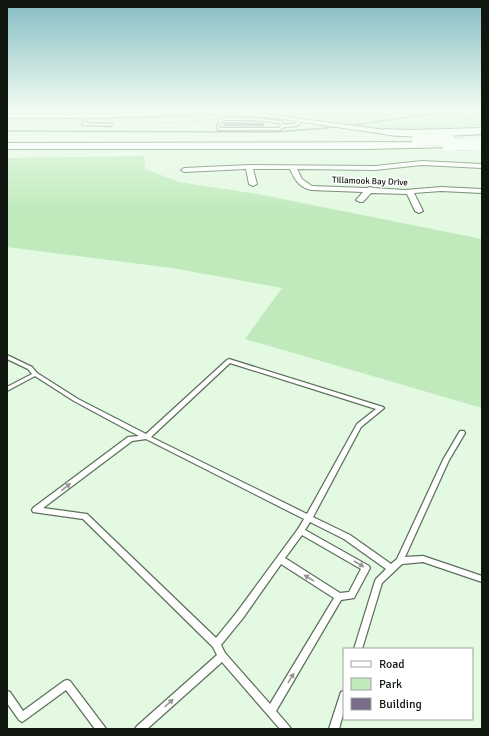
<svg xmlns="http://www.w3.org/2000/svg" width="489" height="736" font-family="Signika,sans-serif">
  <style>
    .green { fill: #c0eabc }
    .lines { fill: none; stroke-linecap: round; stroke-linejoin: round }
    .stream { stroke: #699466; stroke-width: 1.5 }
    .building { fill: #796e87 }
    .service-casing { stroke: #5e715c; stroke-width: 2.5 }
    .minor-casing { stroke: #5e715c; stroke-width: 2 }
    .secondary-casing { stroke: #5e715c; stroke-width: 2 }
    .motorway-casing { stroke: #5e715c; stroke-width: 2 }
    .path { stroke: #90a08f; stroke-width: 1; stroke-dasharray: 1.5 1; stroke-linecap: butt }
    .service { fill: #fff; fill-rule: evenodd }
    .minor { fill: #fff; fill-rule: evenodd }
    .secondary { fill: #fff; fill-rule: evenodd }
    .motorway { fill: #fff; fill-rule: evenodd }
    .motorway-bridge-casing { stroke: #5e715c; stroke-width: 12; stroke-linecap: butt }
    .motorway-bridge { stroke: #fff; stroke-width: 12 }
    .oneway { fill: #939793 }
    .labels { text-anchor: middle; stroke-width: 3; stroke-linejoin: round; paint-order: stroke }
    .far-street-label { font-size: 9px; fill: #0f170f; stroke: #fff }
  </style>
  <rect width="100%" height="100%" fill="#e3f9e1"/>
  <path class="green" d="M244,110h217l-59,5 -52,8 -73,-10z
    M482,113v14l-96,3 -23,-4z
    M144,156l1,13 34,13 79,12 224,45v169l-237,-69 37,-51 -110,-20 -165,-21v-89z"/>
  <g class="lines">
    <path class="stream" d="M355,125l60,-9 64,-6
      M7,131l268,1 63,-5"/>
  </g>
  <path class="building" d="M225,122l39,1v3h-41z"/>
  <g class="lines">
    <defs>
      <path id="service" d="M68,110h3l-4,7h-2z
        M87,115l2,1 -4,7 26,1 1,1 -1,1 -29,-1z
        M222,118h31l28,3 3,4 11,-1 6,-5 2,1 -6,6 -13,1 -4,3h-62l-1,-4zM224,120h29l27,3 1,3 -2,2h-59l-1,-2z
        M7,355l25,12 5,6 41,26 68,35 81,-74 2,-1 154,48 1,1 -1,1 -22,18 -48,90 37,18 41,29 6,-5 46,-99 17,-29h4l1,2 -16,27 -44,97 18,-1 59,20v6l-59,-20 -21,2 -20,19 -20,66h-8l21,-68 1,-2 10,-10 -42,-30 -34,-17 -5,8 64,36 1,2 -16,30 -13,2 -65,111 13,15 2,3h-11l-58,-67 -75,67h-12l2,-3 80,-71 -4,-8 -130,-128 -50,-7 -1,-2 1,-2 95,-71 11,-1 -65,-35 -39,-25 -28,15v-4l25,-13 -4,-5 -21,-10zM230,363l146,46 -19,15 -50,90 -156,-77zM146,439l158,80 -6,10 -61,83 -21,26 -129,-124 -44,-6 89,-67zM302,535l59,34 -12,23 -9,1 -55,-35zM281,564l53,34 -64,106 -45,-51 -4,-8 22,-27z
        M67,680l3,1 34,45 2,3h-11l-29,-39 -41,30 -3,2 -3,-2 -12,-17v-12l3,1 13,19 41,-30z
        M344,691v19l-5,19h-10l11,-34 1,-3z"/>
      <path id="minor" d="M422,161l60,3v4l-60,-3 -47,5 -78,-1 5,10 10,7 55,2 3,-1 3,1 32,2 36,-3 41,2v4l-41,-2 -27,2 9,18 -4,2 -4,-2 -8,-17 -36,-1 -8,9h-3l-4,-2 7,-8 -52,-2c-12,-3 -16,-10 -21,-21h-37l4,15 -4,2 -4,-2 -3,-15 -62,3 -3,-2 3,-2 65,-3 126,1z"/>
      <path id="secondary" d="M192,110l51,1 142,19 4,2 -4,2 -103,-15 -39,-4 -31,-1 -112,4h-93v-4h93z"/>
      <path id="motorway" d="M482,128v6c-15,1 -96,6 -102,-2l5,-3 24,1z
        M448,142l4,1 2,2 -2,2 -85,2h-360v-6z"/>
    </defs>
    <use href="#service" class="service-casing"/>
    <use href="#minor" class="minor-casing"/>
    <use href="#secondary" class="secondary-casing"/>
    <use href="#motorway" class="motorway-casing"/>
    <path class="path" d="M313,115l3,-2 58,-3
      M181,122v4
      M157,123l49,-2"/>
    <use href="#service" class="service"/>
    <use href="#minor" class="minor"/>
    <use href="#secondary" class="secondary"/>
    <use href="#motorway" class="motorway"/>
    <defs>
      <path id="motorway-bridge" d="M418,140l30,-1
        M448,145l27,-1"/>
    </defs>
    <use href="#motorway-bridge" class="motorway-bridge-casing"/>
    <use href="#motorway-bridge" class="motorway-bridge"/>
  </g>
  <defs><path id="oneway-solid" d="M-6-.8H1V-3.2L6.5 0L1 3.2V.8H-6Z"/></defs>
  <g class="oneway">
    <use href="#oneway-solid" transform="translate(66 487) rotate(-37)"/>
    <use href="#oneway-solid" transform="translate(359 564) rotate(30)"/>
    <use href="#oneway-solid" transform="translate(309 578) rotate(-148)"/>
    <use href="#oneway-solid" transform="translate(291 678) rotate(-59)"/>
    <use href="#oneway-solid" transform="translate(169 703) rotate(-42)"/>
  </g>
  <linearGradient id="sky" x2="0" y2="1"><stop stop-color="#84bcc3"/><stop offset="0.52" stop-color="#f2fcf2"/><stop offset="1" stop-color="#f2fcf2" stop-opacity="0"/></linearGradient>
  <rect width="489" height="213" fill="url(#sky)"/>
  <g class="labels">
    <g class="far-street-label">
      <text transform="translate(370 181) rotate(2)" y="3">Tillamook Bay Drive</text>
    </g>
  </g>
  <rect width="489" height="736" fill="none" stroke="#0f170f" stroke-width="16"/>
  <rect x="343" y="648" width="130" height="72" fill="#ffffff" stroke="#9fa29f"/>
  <rect x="351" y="661" width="20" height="6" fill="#ffffff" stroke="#9fa29f"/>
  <text x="379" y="668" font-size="12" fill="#0f170f">Road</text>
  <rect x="351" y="678" width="20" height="12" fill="#c0eabc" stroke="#9fa29f"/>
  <text x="379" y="688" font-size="12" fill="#0f170f">Park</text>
  <rect x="351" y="698" width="20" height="12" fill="#796e87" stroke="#9fa29f"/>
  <text x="379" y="708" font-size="12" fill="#0f170f">Building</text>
</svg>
